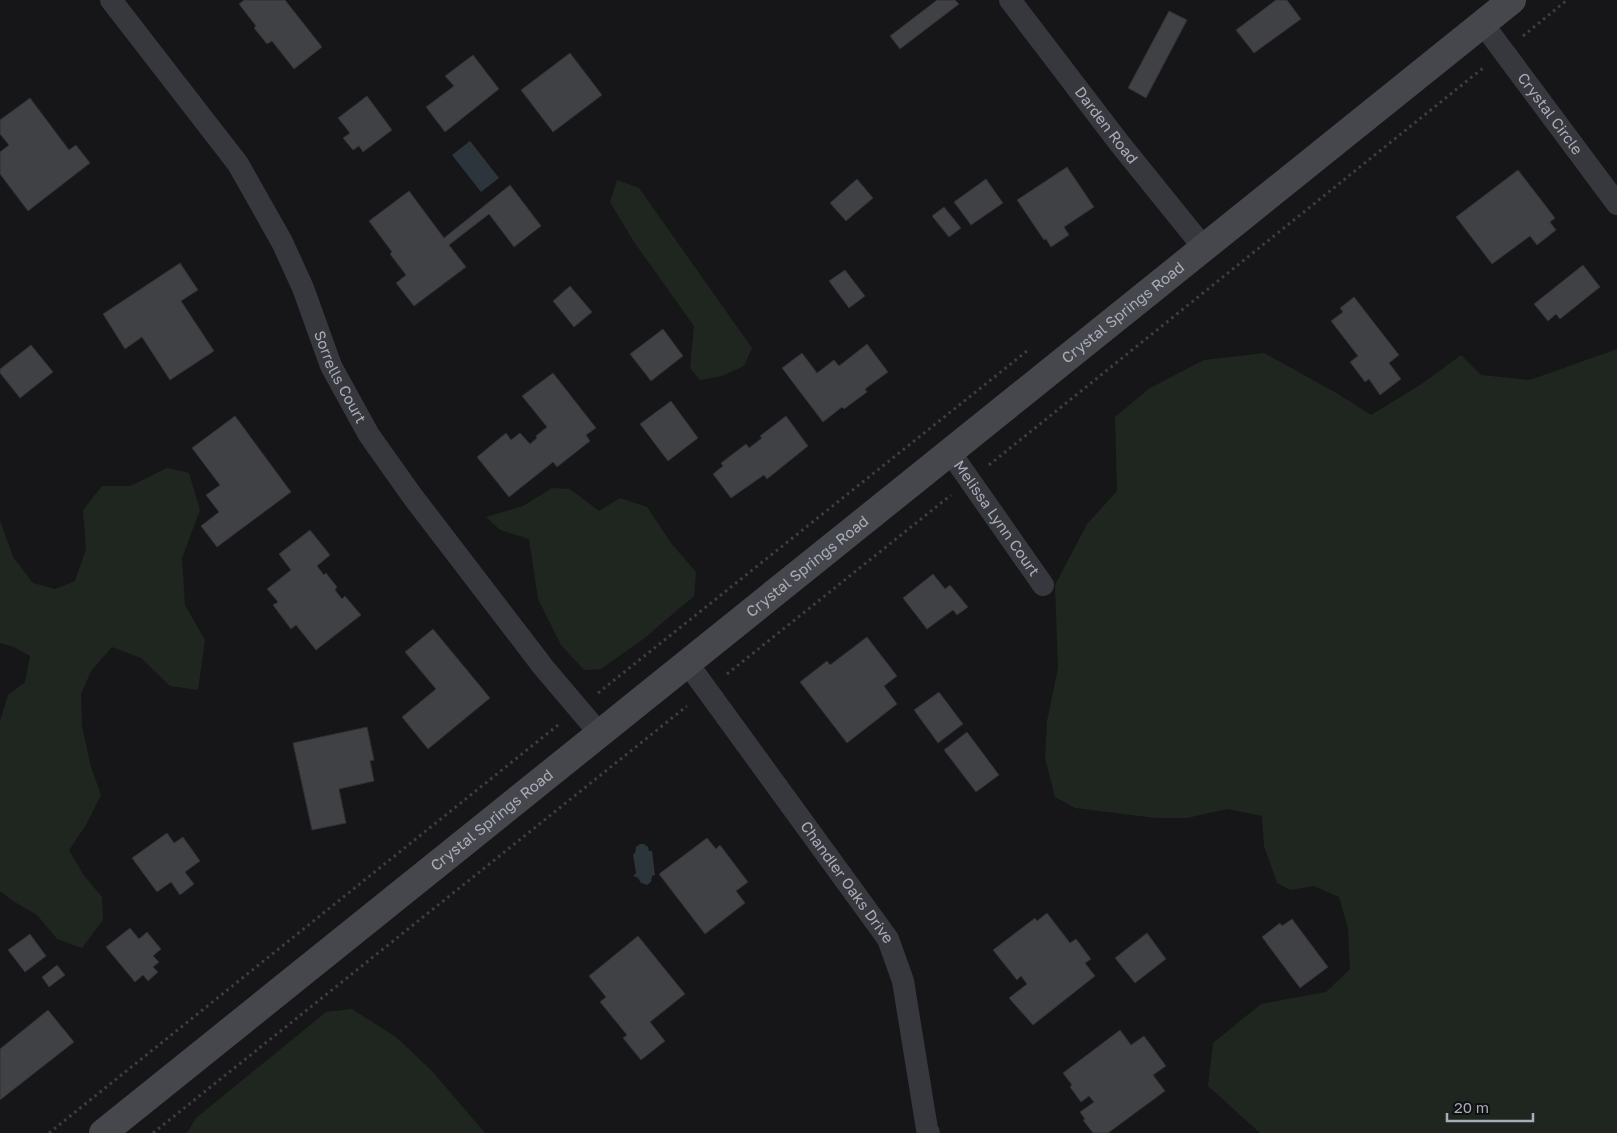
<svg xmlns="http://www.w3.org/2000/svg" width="1617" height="1133" font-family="'Golos Text',sans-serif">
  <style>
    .green { fill: #1e261f }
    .water { fill: #2c353c }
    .building { fill: #404145; stroke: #303034 }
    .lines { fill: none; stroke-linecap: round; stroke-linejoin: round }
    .path { stroke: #3d3f44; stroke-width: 3; stroke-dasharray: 2.5 4; stroke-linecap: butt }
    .street { stroke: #37383d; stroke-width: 22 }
    .secondary { stroke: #45474d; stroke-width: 28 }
    .labels { text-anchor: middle; stroke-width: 4; stroke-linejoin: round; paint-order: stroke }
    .street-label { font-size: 15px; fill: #a8adb8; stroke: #111113 }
  </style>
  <rect width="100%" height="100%" fill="#161618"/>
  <path class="green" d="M617,180l22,8 113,160 -8,18 -22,10 -22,4 -10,-12 4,-42 -60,-84 -24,-40z
    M1617,349v784h-357l-52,-47 5,-43 48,-39 65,-12 24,-23 -2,-41 -9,-31 -25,-11 -24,4 -13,-7 -13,-37 -2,-30 -35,-7 -40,9h-31l-81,-10 -20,-11 -10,-39 2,-37 11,-53 -3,-83 32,-61 30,-33 -2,-74 35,-29 54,-28 60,-7 74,41 33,21 52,-32 38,-28 20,20 49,5z
    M167,468l22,5 11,37 -18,48 3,47 20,35 -7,50 -28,-4 -29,-28 -29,-11 -21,24 -10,23 1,32 9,41 10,28 -15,30 -17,25 14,24 19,23 1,23 -21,28 -25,-9 -20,-24 -24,-14 -13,-10v-170l8,-26 17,-13 5,-26 -16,-9 -14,-4v-123l13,37 20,26 22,6 20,-8 11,-32 -3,-39 19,-24h28z
    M552,488l18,1 29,22 21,-13 27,9 24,36 25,29 -2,24 -52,44 -41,29 -17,1 -23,-25 -23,-46 -9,-60 -29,-9 -14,-13 37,-11z
    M352,1009l44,28 36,34 53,62h-298l9,-15 130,-106z"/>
  <path class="water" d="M470,141l29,37 -18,14 -29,-37z
    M640,844h4l4,3 1,4h3l3,24 -3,1 -1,6 -4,3 -6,-2 -3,-5 -5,-2 3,-3 -3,-19 2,-1 1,-6z"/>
  <path class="building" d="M244,0h41l37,47 -28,22 -22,-28 -5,3 -13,-16 2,-2 -17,-22z
    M937,0h18l4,4 -59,45 -10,-13z
    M1276,0h11l14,19 -47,34 -18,-23z
    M1169,11l18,9 -41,78 -18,-10z
    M570,53l32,42 -49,37 -32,-42z
    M473,55l26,34 -54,43 -19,-25 28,-21 -9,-10z
    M367,96l25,34 -29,22 -4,-6 -6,4 -10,-12 7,-5 -12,-15z
    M30,98l39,52 7,-5 14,18 -62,48 -28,-37v-22l9,-7 -9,-11v-14z
    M1067,167l27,40 -30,20 5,8 -18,12 -5,-8 -2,1 -27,-40z
    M1518,170l37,48 -5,4 6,8 -19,15 -7,-9 -38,28 -36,-47z
    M857,179l16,19 -27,23 -16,-18z
    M986,179l17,24 -32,22 -17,-23z
    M510,185l31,41 -27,21 -25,-33 -40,31 17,22 -52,39 -18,-23 10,-8 -16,-21 2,-2 -23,-31 40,-30 35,47z
    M944,207l17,21 -12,9 -17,-21z
    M180,263l18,27 -17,11 33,50 -44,29 -28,-43 -17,12 -22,-35z
    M1583,265l17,22 -40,32 -4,-5 -8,7 -14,-17z
    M845,270l20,26 -16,12 -20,-27z
    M570,286l22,26 -18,15 -21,-26z
    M1354,297l45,58 -10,8 12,16 -21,16 -11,-16 -4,3 -15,-20 8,-6 -27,-35 12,-9 -3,-4z
    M663,329l20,27 -32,25 -21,-27z
    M867,344l21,28 -23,17 2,3 -23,17 -2,-2 -19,15 -41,-54 20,-15 15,20 17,-13 5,6z
    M31,345l22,27 -33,26 -20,-25v-4z
    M553,373l43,55 -10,7 4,6 -33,26 -4,-5 -44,35 -32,-40 29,-24 5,7 9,-7 10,11 7,-6 -1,-2 11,-9 -25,-31z
    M671,401l27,37 -30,23 -28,-37z
    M235,416l56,76 -74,55 -16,-21 18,-14 -13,-17 14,-10 -28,-37z
    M786,416l22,30 -41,33 -3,-4 -33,23 -18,-24 10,-8 -2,-3 25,-19 3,4 13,-10 -2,-2z
    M310,530l20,25 -13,11 7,9 2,-2 11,14 -2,3 7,9 3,-3 16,19 -45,35 -20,-25 -5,4 -18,-24 5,-3 -11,-13 24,-19 -12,-16z
    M933,574l12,15 5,-4 18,22 -11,8 -4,-5 -26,19 -24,-31z
    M433,629l57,69 -62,51 -26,-32 34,-28 -31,-37z
    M867,637l30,39 -13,10 13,18 -50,39 -47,-61 27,-21 3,4z
    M939,692l24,32 -25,19 -24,-33z
    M367,727l7,33 -4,1 4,20 -35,8 7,34 -34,7 -19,-87z
    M967,732l32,43 -23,17 -32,-42z
    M167,833l7,10 9,-6 17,24 -15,11 9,12 -14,11 -9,-13 -14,10 -25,-34z
    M707,838l9,11 4,-4 28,37 -12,9 9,12 -40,31 -46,-60z
    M1047,913l23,30 6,-4 15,20 -6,4 10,13 -62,49 -24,-27 18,-14 -6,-8 -4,4 -24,-30 42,-32 2,3z
    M1292,919l36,48 -28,21 -38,-51 18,-14 2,3z
    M130,928l9,11 8,-7 14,17 -8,7 6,6 -6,5 5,5 -10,9 -5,-6 -8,7 -29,-35z
    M1147,933l19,26 -31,24 -20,-25z
    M30,934l16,22 -21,16 -17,-22z
    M638,936l47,58 -35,28 15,19 -24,19 -18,-22 4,-3 -27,-33 6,-5 -17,-21z
    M57,965l8,10 -16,12 -7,-10z
    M48,1010l26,32 -74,58v-51z
    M1120,1030l11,15 13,-9 22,30 -13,9 12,16 -57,42h-15l-10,-13 2,-1 -5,-7 14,-10 -5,-6 -8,6 -11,-15 2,-2 -9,-12z"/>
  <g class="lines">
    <path class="path" d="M1523,36l44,-36
      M989,465l494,-397
      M727,674l224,-179
      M598,693l429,-342
      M49,1133l509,-408
      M153,1133l534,-427"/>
    <g class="street">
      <path id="s1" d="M111,0l127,164 44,78 21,46 28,78 38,69 44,62 131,171 56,66"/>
      <path id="s2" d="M1010,0l110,144 84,104"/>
      <path id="s3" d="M1483,24l134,180"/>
      <path id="s4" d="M950,452l93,133"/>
      <path id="s5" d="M688,664l200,275 15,42 24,148 2,4"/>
    </g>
    <path class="secondary" id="s6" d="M103,1133l1409,-1133"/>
  </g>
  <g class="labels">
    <g class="street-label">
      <text dy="5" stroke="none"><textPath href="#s3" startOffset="112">Crystal Circle</textPath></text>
      <text dy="5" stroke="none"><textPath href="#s2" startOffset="158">Darden Road</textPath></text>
      <text dy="5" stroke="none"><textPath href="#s6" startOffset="1309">Crystal Springs Road</textPath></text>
      <text dy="5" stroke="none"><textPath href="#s1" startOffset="444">Sorrells Court</textPath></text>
      <text dy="5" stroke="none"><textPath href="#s4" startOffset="81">Melissa Lynn Court</textPath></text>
      <text dy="5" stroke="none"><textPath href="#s6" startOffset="904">Crystal Springs Road</textPath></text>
      <text dy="5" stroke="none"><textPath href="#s6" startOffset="499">Crystal Springs Road</textPath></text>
      <text dy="5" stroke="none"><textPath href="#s5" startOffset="270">Chandler Oaks Drive</textPath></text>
    </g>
  </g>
  <path d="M1447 1113v8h86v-8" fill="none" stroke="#a8adb8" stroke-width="2.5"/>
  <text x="1454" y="1113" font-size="15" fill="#a8adb8" stroke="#111113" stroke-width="4" paint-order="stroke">20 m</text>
</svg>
